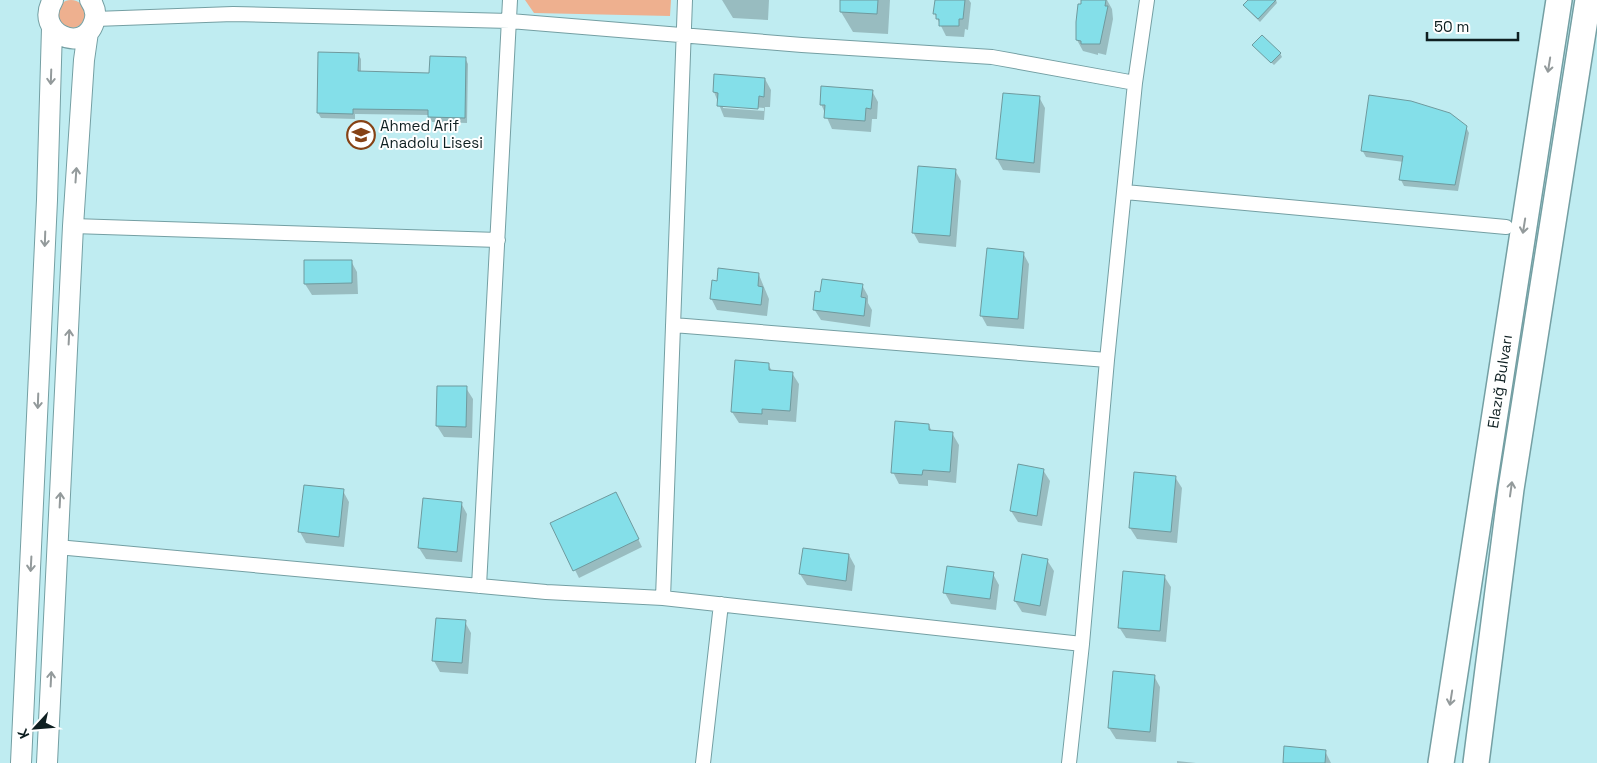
<svg xmlns="http://www.w3.org/2000/svg" width="1597" height="763" font-family="'Space Grotesk',sans-serif">
  <style>
    .green { fill: #eeb08f }
    .shadow { fill: #0003; fill-rule: evenodd }
    .building { fill: #84dfe9; stroke: #6f9a9e }
    .lines { fill: none; stroke-linecap: round; stroke-linejoin: round }
    .street-casing { stroke: #749fa3; stroke-width: 16 }
    .secondary-casing { stroke: #749fa3; stroke-width: 22 }
    .highway-casing { stroke: #749fa3; stroke-width: 28 }
    .street { stroke: #fff; stroke-width: 14 }
    .secondary { stroke: #fff; stroke-width: 20 }
    .highway { stroke: #fff; stroke-width: 25 }
    .oneway { stroke: #939a9b }
    .labels { text-anchor: middle; stroke-width: 4; stroke-linejoin: round; paint-order: stroke }
    .poi-label { font-size: 15px; fill: #0e1f21; stroke: #fff; text-anchor: start }
    .street-label { font-size: 15px; fill: #0e1f21; stroke: #fff }
  </style>
  <rect width="100%" height="100%" fill="#bfecf1"/>
  <path class="green" d="M57 14a14 14 0 1 1 28 0a14 14 0 1 1-28 0Z
    M525,0h146l-1,16 -136,-3z"/>
  <path class="shadow" d="M722,0h47l-1,20 -35,-2z
    M842,0h48l-2,34 -35,-2 -12,-20z
    M936,0h33l2,3 -3,27 -3,-1 -1,8 -18,-1 -11,-22z
    M1082,0h25l5,9 1,10 -7,36 -8,-2v2l-15,-4 -6,-11 2,-35 3,1z
    M1249,0h27l1,3 -17,19 -16,-16z
    M1256,48l24,5 2,4 -8,8z
    M358,54l3,5v14l69,1 35,-16 3,6 -1,59 -35,-1 -3,-7 -74,-1v5l-34,-1 -3,-5z
    M765,79l6,11 -1,17h-5l-1,13 -40,-3 -10,-25zM723,105l41,3v3l-41,-3z
    M872,91l6,11 -1,17h-5l-1,13 -39,-3 -11,-25z
    M1004,94l35,3 6,11 -5,65 -37,-3 -6,-11z
    M1466,127l3,6 -11,58 -54,-5 -3,-6 3,-18 -38,-5 -4,-7z
    M955,170l6,11 -5,66 -37,-4 -6,-11z
    M1023,253l6,11 -5,65 -37,-3 -6,-11z
    M351,261l6,11 1,22 -46,1 -7,-11z
    M759,275l10,24 -2,17 -50,-6 -6,-12z
    M862,285l6,11v7l4,7 -2,17 -49,-7 -7,-11z
    M768,364l4,7 20,2 7,11 -3,38 -28,-2v5l-29,-2 -7,-11z
    M438,387l28,1 7,11 -1,39 -28,-1 -7,-11z
    M929,425l3,7 20,1 7,12 -3,38 -28,-3v6l-29,-2 -6,-12z
    M1043,470l7,11 -8,45 -24,-4 -7,-11z
    M1135,473l40,4 7,11 -5,55 -40,-4 -7,-11z
    M343,491l6,11 -5,45 -38,-4 -6,-11z
    M619,500l23,47 -63,31 -27,-54z
    M461,503l6,11 -5,48 -36,-3 -7,-11z
    M804,549l45,6 6,11 -3,25 -45,-6 -7,-11z
    M1047,560l7,11 -8,45 -24,-4 -7,-11z
    M993,574l6,11 -3,25 -45,-6 -6,-11z
    M1164,576l7,11 -5,55 -40,-4 -7,-11z
    M465,622l6,11 -3,41 -28,-2 -6,-11z
    M1154,676l6,11 -4,55 -40,-3 -7,-11z
    M1325,751l6,12h-47z
    M1177,761l19,2h-19z"/>
  <path class="building" d="M840,0h38l-1,14 -37,-2z
    M935,0h30l-2,19h-4v7h-20v-7h-3v-5h-3z
    M1081,0h25l-1,6h3l-8,38h-19v-3l-5,-1v-18l2,-18h3z
    M1248,0h28l-18,19 -15,-14z
    M1262,35l19,18 -10,10 -19,-18z
    M318,52l41,1 -1,18 71,2 1,-17 36,1 -1,61 -37,-1v-7l-75,-1v5l-36,-1z
    M714,74l51,4 -1,19 -5,-1 -1,13 -41,-3 1,-13 -5,-1z
    M821,86l52,4 -2,19 -5,-1 -1,13 -41,-3 1,-13h-5z
    M1003,93l37,3 -6,67 -38,-4z
    M1369,95l42,6 39,12 17,13 -12,59 -56,-5 4,-24 -42,-5z
    M918,166l38,3 -6,67 -38,-3z
    M987,248l37,4 -6,67 -38,-3z
    M304,260h48v23l-48,1z
    M718,268l41,5 -1,13 5,1 -2,18 -51,-6 2,-19 5,1z
    M822,279l41,5 -2,13 5,1 -2,18 -51,-6 2,-19 5,1z
    M735,360l34,3v7l24,2 -3,39 -28,-2v5l-31,-2z
    M437,386h30l-1,41 -30,-1z
    M895,421l34,3v6l24,2 -3,40 -27,-2 -1,5 -31,-2z
    M1018,464l26,5 -7,47 -27,-5z
    M1134,472l42,4 -5,56 -42,-4z
    M304,485l40,4 -5,48 -41,-5z
    M616,492l23,47 -66,32 -23,-48z
    M423,498l39,4 -5,50 -39,-4z
    M803,548l46,6 -3,27 -47,-7z
    M1022,554l26,5 -8,47 -26,-5z
    M947,566l47,6 -4,27 -47,-6z
    M1123,571l42,4 -5,56 -42,-3z
    M436,618l30,2 -4,43 -30,-2z
    M1113,671l42,4 -5,57 -42,-4z
    M1284,746l42,4 -1,13h-42z"/>
  <g class="lines">
    <defs>
      <path id="street" d="M95,19l138,-5 277,7 292,24 190,12 143,26
        M1125,192l381,35
        M73,226l425,14
        M673,325l434,35
        M57,547l489,45 117,6 419,46
        M479,586l31,-586
        M663,598l22,-598
        M703,763l18,-159
        M1069,763l13,-119 25,-284 28,-277 12,-83"/>
      <path id="secondary" d="M53,0c-20,33 31,55 41,22 3,-8 1,-15 -4,-22
        M21,763l26,-563 5,-172
        M47,763l26,-537 11,-166 4,-28"/>
      <g id="highway">
        <path id="s1" d="M1441,763l118,-763"/>
        <path d="M1476,763l35,-274 77,-489"/>
      </g>
    </defs>
    <use href="#street" class="street-casing"/>
    <use href="#secondary" class="secondary-casing"/>
    <use href="#highway" class="highway-casing"/>
    <use href="#street" class="street"/>
    <use href="#secondary" class="secondary"/>
    <use href="#highway" class="highway"/>
  </g>
  <defs><path id="oneway-shaft" d="M-6 0H5M1.5-3L5.5 0L1.5 3" fill="none" stroke-width="1.6" stroke-linecap="round" stroke-linejoin="round" transform="scale(1.25)"/></defs>
  <g class="oneway">
    <use href="#oneway-shaft" transform="translate(1549 65) rotate(99)"/>
    <use href="#oneway-shaft" transform="translate(51 77) rotate(92)"/>
    <use href="#oneway-shaft" transform="translate(76 175) rotate(-86)"/>
    <use href="#oneway-shaft" transform="translate(1524 226) rotate(99)"/>
    <use href="#oneway-shaft" transform="translate(45 239) rotate(92)"/>
    <use href="#oneway-shaft" transform="translate(69 337) rotate(-87)"/>
    <use href="#oneway-shaft" transform="translate(38 401) rotate(92)"/>
    <use href="#oneway-shaft" transform="translate(1511 489) rotate(-82)"/>
    <use href="#oneway-shaft" transform="translate(60 500) rotate(-87)"/>
    <use href="#oneway-shaft" transform="translate(31 564) rotate(93)"/>
    <use href="#oneway-shaft" transform="translate(51 679) rotate(-87)"/>
    <use href="#oneway-shaft" transform="translate(1451 698) rotate(99)"/>
  </g>
  <defs>
    <symbol id="school-ring" viewBox="-11 -11 22 22"><circle r="9.5" fill="#fff" stroke="#864215" stroke-width="1.5"/><path d="M0-5L7-2L0 1L-7-2ZM-4 1L0 2.5L4 1V4Q0 6-4 4Z" fill="#864215"/></symbol>
  </defs>
  <g fill-rule="evenodd">
    <use href="#school-ring" x="345" y="119" width="32" height="32"/>
  </g>
  <g class="labels">
    <g class="poi-label">
      <text x="380" y="131">Ahmed Arif<tspan x="380" dy="17">Anadolu Lisesi</tspan></text>
    </g>
    <g class="street-label">
      <text dy="5" stroke="none"><textPath href="#s1" startOffset="386">Elazığ Bulvarı</textPath></text>
    </g>
  </g>
  <g transform="translate(35 728) rotate(244)" stroke="#ffffff" stroke-width="4" paint-order="stroke">
  <path d="M0-4L9 19L0 12L-9 19Z" fill="#0e1f21"/>
  <text y="-8" font-size="14" font-weight="bold" text-anchor="middle" fill="#0e1f21">K</text>
  </g>
  <path d="M1427 32v8h91v-8" fill="none" stroke="#0e1f21" stroke-width="2.5"/>
  <text x="1434" y="32" font-size="15" fill="#0e1f21" stroke="#ffffff" stroke-width="4" paint-order="stroke">50 m</text>
</svg>
